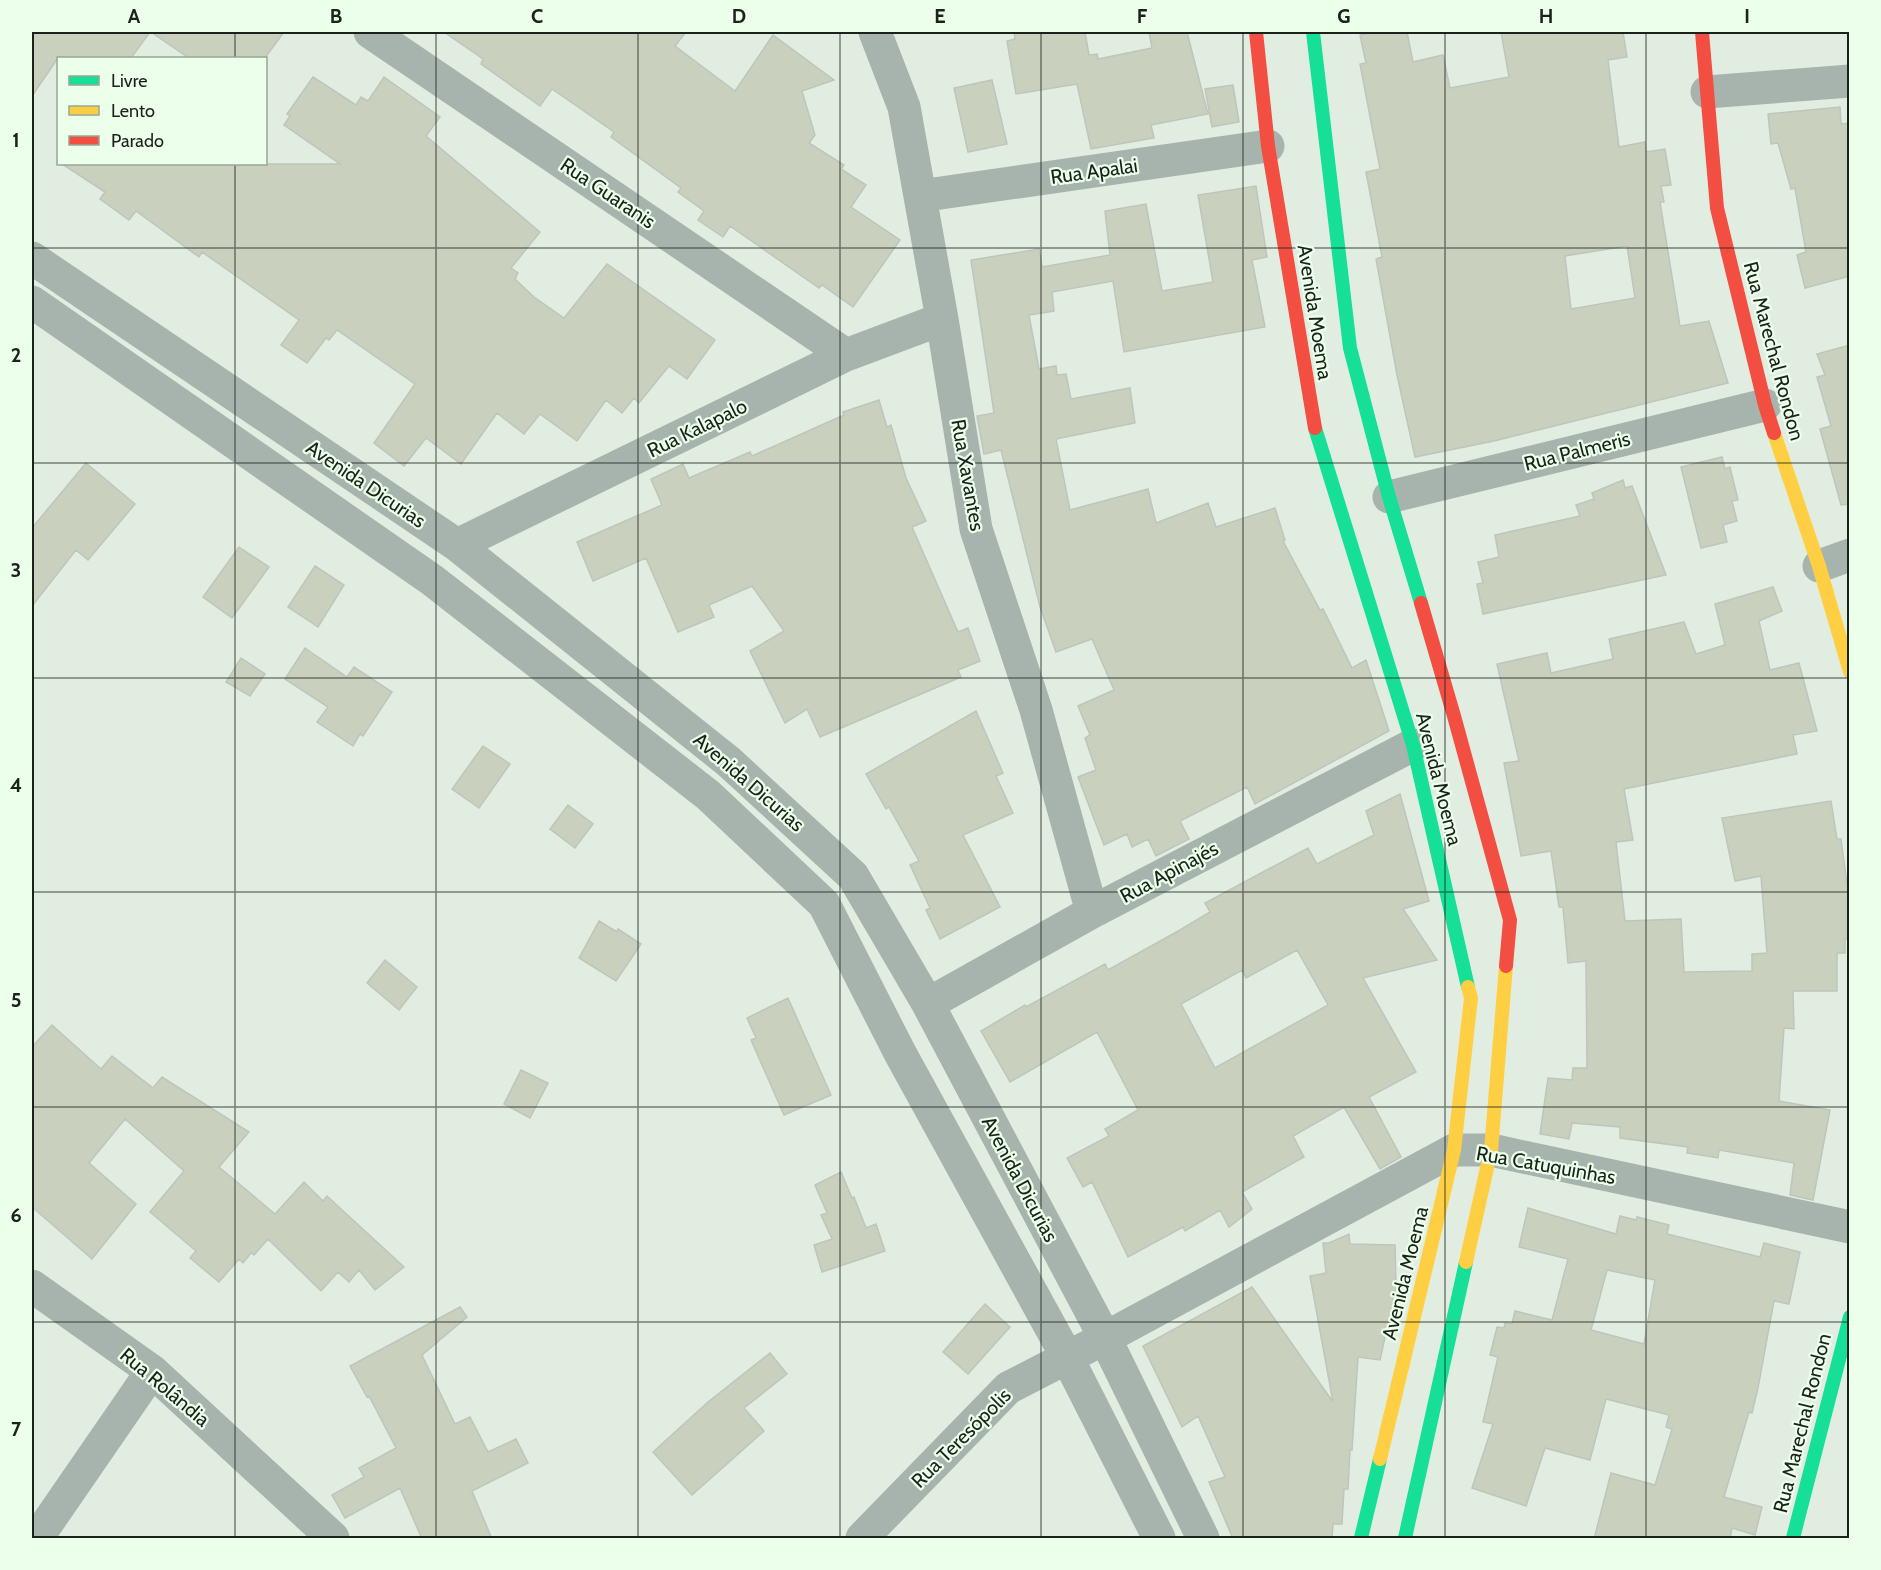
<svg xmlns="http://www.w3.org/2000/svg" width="1881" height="1570" font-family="Cabin,sans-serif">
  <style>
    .building { fill: #c9d0be; stroke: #bfc5bc; stroke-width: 1.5; fill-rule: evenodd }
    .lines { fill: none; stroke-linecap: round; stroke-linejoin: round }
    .street { stroke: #a7b4ae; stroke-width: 33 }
    .fast { stroke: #16e098; stroke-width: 14 }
    .slow { stroke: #ffcf43; stroke-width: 14 }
    .jam { stroke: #f24e42; stroke-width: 14 }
    .grid { fill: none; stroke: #1b221b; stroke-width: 1.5; stroke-opacity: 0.55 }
    .labels { text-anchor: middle; stroke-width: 4.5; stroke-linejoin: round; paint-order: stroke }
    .street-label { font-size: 20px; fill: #1b221b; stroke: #ebffea }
    .neatline { fill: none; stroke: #1b221b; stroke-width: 2 }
    .grid-label { font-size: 20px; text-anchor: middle; font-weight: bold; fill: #1b221b }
  </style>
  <rect width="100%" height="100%" fill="#e2ede2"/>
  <path class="building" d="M32,32h118l-19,26h-73l-26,38z
    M151,32h133l-19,26h-76z
    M444,32h242l-11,14 60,45 38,-56 61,45 -32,11 13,44 -6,8 35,22 -3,4 25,16 -15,22 49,33 -47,67 -31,-22 -3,3 -89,-62 -7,11 -25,-17 6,-9 -26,-19 3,-4 -70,-51 3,-5 -62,-43 -12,17 -59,-42 2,-5z
    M1014,32h71l4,23 8,-1 1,5 54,-11 -3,-16h38l21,82 -57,11 3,13 -63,11 -14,-65 -61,10 -9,-53 8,-2z
    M1377,32h30l6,30 30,-7 7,33 59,-11 -8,-45h122l4,25 -19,3 11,87 26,-5 1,10 19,-3 6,36 -10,1 3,16h-4l20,124 29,-5 19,62 -234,58 -79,16 -18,-82 -21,-116 6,-2 -16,-85 14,-3 -20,-105 6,-1 -6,-28zM1627,246l8,52 -64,11 -6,-53z
    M313,77l43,28 5,-8 7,4 16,-24 56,40 -14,19 114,96 -29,36 7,5 -3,6 19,18 30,21 43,-54 108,76 -28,39 -18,-13 -30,37 -5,-5 -12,15 -16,-13 -29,41 -37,-27 -16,20 -27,-21 -36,51 -35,-26 -22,28 -30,-23 41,-59 -78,-54 -8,10 -3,-2 -19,25 -26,-18 18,-25 -97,-68 -3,5 -63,-46 -7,9 -29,-21 5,-7 -43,-28h278l-56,-39 6,-9 -3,-2z
    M992,80l15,64 -39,8 -14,-64z
    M1233,85l6,37 -27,5 -7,-38z
    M1840,107l1,17 9,-1v153l-45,12 -8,-33 9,-3 -11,-64 -4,1 -13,-46 -7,1 -3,-30z
    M1256,186l11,71 -15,3 13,67 -141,25 -11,-71 -61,11 2,19 -25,4 10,54 17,-3 1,9 9,-1 5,25 59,-11 5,35 -79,16 14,71 78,-21 8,34 52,-20 8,24 59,-19 10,32 -2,1 37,69 3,-1 29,59 14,-8 23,71 -134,73 -8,-17 -67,34 9,18 -33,17 -8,-17 -16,8 -5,-13 -23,11 -26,-68 18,-7 -11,-32 5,-3 -12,-29 36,-16 -22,-51 -36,13 -16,-45 -39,-157 -17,4 -7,-38 17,-3 -23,-153 68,-11 3,18 68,-12 -5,-44 41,-7 16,87 51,-9 -15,-87z
    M1850,345v159l-9,1 -21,-76 11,-3 -14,-49 8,-2 -8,-21z
    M879,400l8,27 4,-2 15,53 20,43 -14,6 46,105 10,-4 12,33 -22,9 3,7 -141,60 -13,-28 -22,14 -35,-72 34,-20 -32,-45 -43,19 5,12 -36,15 -32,-74 -53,23 -16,-39 85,-37 -11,-26 32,-15 6,14 61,-26 2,4 92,-41 -1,-3z
    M1722,457l3,12 5,-2 8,33 -6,1 5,20 -14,4 4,17 -26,6 -20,-81z
    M86,463l49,41 -47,56 -12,-10 -44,56v-78z
    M1623,480l2,8 7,-2 34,89 -183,39 -6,-30 6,-1 -5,-21 21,-5 -4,-22 85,-19 -4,-11 18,-6 -2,-6z
    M239,547l30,20 -37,51 -29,-21z
    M315,566l29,19 -26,42 -30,-20z
    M1773,587l9,24 -23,10 11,49 29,-7 18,68 -24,4 4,19 -173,35 9,51 -17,2 9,79 56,-2 3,53 68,-1v-17l15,-1 -6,-77 -26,5 -13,-63 109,-17 6,38h4l9,67v33h-5v14h-8v38h-44l1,38 -10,-1 -5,73 51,9 -17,90 -23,-5 4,-32 -75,-13 -1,8 -31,-5 1,-6 -68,-9v-11l-48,-4 -3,16 -29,-5 8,-56 24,2 1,-12h14l-1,-107 -18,2 -5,-56h-4l-8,-56 -30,5 -17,-93 15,-2 -22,-97 50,-11 4,20 62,-14 -4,-20 75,-17 12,32 29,-9 -10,-41z
    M305,648l42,29 7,-10 38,25 -29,44 -3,-2 -7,12 -36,-24 11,-15 -43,-28z
    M241,658l24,16 -15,22 -24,-14z
    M976,711l27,62 -7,3 17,37 -50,22 37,72 -60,32 -14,-29 4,-2 -20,-43 9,-4 -30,-54 -3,2 -20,-35z
    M483,746l27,18 -31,44 -27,-19z
    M1400,794l29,107 -26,8 34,51 -74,18 53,94 -47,25 32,60 -21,12 -36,-62 -51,29 11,21 -62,35 10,17 -23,18 -9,-17 -35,21 -2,-4 -55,30 -36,-75 -9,5 -16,-29 42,-22 -4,-7 33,-19 -41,-78 -87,50 -29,-51 44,-26 1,2 79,-43 3,6 72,-40 30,-18 -5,-9 103,-55 9,16 57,-29 -8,-24zM1297,950l31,55 -113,63 -34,-64 61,-34 4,8z
    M568,805l25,19 -18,24 -25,-19z
    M599,921l18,11 1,-3 23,15 -25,37 -37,-23z
    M385,960l32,27 -18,23 -32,-27z
    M788,998l43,97 -47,20 -33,-75 5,-2 -9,-20z
    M52,1025l49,44 11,-13 41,32 9,-11 87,55 -30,35 56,47 29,-32 19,19 4,-5 77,71 -29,23 -16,-20 -10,12 -11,-10 -17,19 -53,-52 -14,16 -3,-2 -8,10 -4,-4 -20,23 -29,-24 6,-7 -46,-39 34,-41 -59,-52 -36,44 47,41 -44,55 -60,-52v-160z
    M521,1070l27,13 -18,35 -26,-14z
    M841,1172l11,26 2,-1 12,31 10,-4 9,27 -63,21 -8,-27 18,-6 -11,-24 6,-2 -12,-28z
    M1528,1208l88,26 4,-18 16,4 1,-3 32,8 -2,9 93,23 4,-14 36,9 -11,52 -15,-3 -16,87 -6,25 -3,-1 -25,85 38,10 -7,28 -23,-7 -2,11h-136l17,-66 44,12 17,-56 -6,-2 3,-12 -63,-16 -16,61 -45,-12 -19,58 -54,-18 21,-64 -10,-2 15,-65 -8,-2 7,-28 7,1 1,-5 7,1 3,-13 37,9 16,-61 -49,-12zM1607,1270l48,10 -11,64 -53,-14z
    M1349,1234l1,10 45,1 1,43 -16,72 -22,-3 -6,93h-2l-2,39h-4l-2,35h-9l-1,15h-99l-24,-57 16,-5 -27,-61 -16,11 -39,-81 109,-59 81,115 -23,-126 16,-3 -3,-30h6z
    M985,1304l25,23 -42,47 -25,-22z
    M460,1307l7,10 -45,38 33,69 15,-7 18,35 28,-13 12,24 -56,28 20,48h-70l-22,-51 -55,30 -13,-23 32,-18 -5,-9 37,-20 -27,-52 -2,1 -17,-31z
    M770,1353l17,21 -43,34 20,23 -72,64 -39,-43 55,-50z"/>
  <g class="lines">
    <path class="street" d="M370,32l476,323
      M875,32l29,75 38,212 34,210 60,181 56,202
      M1707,92l143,-11
      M920,196l348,-50
      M32,258l425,287 272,217 124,114 75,128 177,334 98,200
      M32,302l400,278 276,215 116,109 76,149 167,304 92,181
      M1389,497l376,-92
      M457,545l389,-190 96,-36
      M1819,566l31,-11
      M928,1004l164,-92 321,-167
      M32,1286l120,85 181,167
      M37,1538l115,-167
      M862,1538l146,-150 97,-50 349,-188h37l359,77"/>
    <path class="fast" d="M1313,32l37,316 39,149 32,106
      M1315,428l98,317 55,242
      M1361,1538l19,-79
      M1405,1538l61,-276
      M1793,1538l57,-221"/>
    <path class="slow" d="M1774,433l45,133 31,106
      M1466,1262l25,-112 15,-184
      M1380,1459l74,-309 17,-152 -3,-11"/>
    <path class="jam" d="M1256,32l12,114 47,282
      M1702,32l15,176 48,197 9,28
      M1421,603l33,113 56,204 -4,46"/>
  </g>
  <path class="grid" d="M235,32v26M436,32v1506M638,32v1506M840,32v1506M1041,32v1506M1243,32v1506M1445,32v1506M1646,32v1506M235,164v1374M32,248h1818M32,463h1818M32,678h1818M32,892h1818M32,1107h1818M32,1322h1818"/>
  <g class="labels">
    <g class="street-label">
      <text transform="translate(1094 171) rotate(-8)" y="7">Rua Apalai</text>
      <text transform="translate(608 193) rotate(34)" y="7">Rua Guaranis</text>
      <text transform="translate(1315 312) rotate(81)" y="7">Avenida Moema</text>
      <text transform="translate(1774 351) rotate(75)" y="7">Rua Marechal Rondon</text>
      <text transform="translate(697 428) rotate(-26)" y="7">Rua Kalapalo</text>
      <text transform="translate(1577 451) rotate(-14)" y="7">Rua Palmeris</text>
      <text transform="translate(968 475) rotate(80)" y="7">Rua Xavantes</text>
      <text transform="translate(366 484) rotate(34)" y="7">Avenida Dicurias</text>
      <text transform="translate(1439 779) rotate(76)" y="7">Avenida Moema</text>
      <text transform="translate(749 782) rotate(41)" y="7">Avenida Dicurias</text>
      <text transform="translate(1169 872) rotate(-28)" y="7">Rua Apinajés</text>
      <text transform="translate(1546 1165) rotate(10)" y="7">Rua Catuquinhas</text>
      <text transform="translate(1020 1179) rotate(62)" y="7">Avenida Dicurias</text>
      <text transform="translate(1405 1273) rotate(-76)" y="7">Avenida Moema</text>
      <text transform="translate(165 1387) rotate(40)" y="7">Rua Rolândia</text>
      <text transform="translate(1802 1423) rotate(-76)" y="7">Rua Marechal Rondon</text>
      <text transform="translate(961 1438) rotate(-45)" y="7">Rua Teresópolis</text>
    </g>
  </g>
  <rect width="1881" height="1570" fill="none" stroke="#ebffea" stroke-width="66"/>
  <rect x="57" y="57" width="210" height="108" fill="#ebffea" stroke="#98a797" stroke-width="1.5"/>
  <rect x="69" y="76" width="30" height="9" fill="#16e098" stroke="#98a797" stroke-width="1.5"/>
  <text x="111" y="87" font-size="18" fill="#1b221b">Livre</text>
  <rect x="69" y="106" width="30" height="9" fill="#ffcf43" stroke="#98a797" stroke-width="1.5"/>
  <text x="111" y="117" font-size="18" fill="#1b221b">Lento</text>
  <rect x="69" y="136" width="30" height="9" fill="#f24e42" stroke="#98a797" stroke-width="1.5"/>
  <text x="111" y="147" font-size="18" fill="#1b221b">Parado</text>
  <rect x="33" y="33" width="1815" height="1504" class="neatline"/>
  <g class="grid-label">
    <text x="134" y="23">A</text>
    <text x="336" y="23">B</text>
    <text x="537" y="23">C</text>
    <text x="739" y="23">D</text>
    <text x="940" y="23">E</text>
    <text x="1142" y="23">F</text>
    <text x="1344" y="23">G</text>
    <text x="1546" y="23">H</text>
    <text x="1747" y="23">I</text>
    <text x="16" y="147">1</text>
    <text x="16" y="362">2</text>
    <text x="16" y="577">3</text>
    <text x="16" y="792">4</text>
    <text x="16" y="1007">5</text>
    <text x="16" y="1222">6</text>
    <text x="16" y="1436">7</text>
  </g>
</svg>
